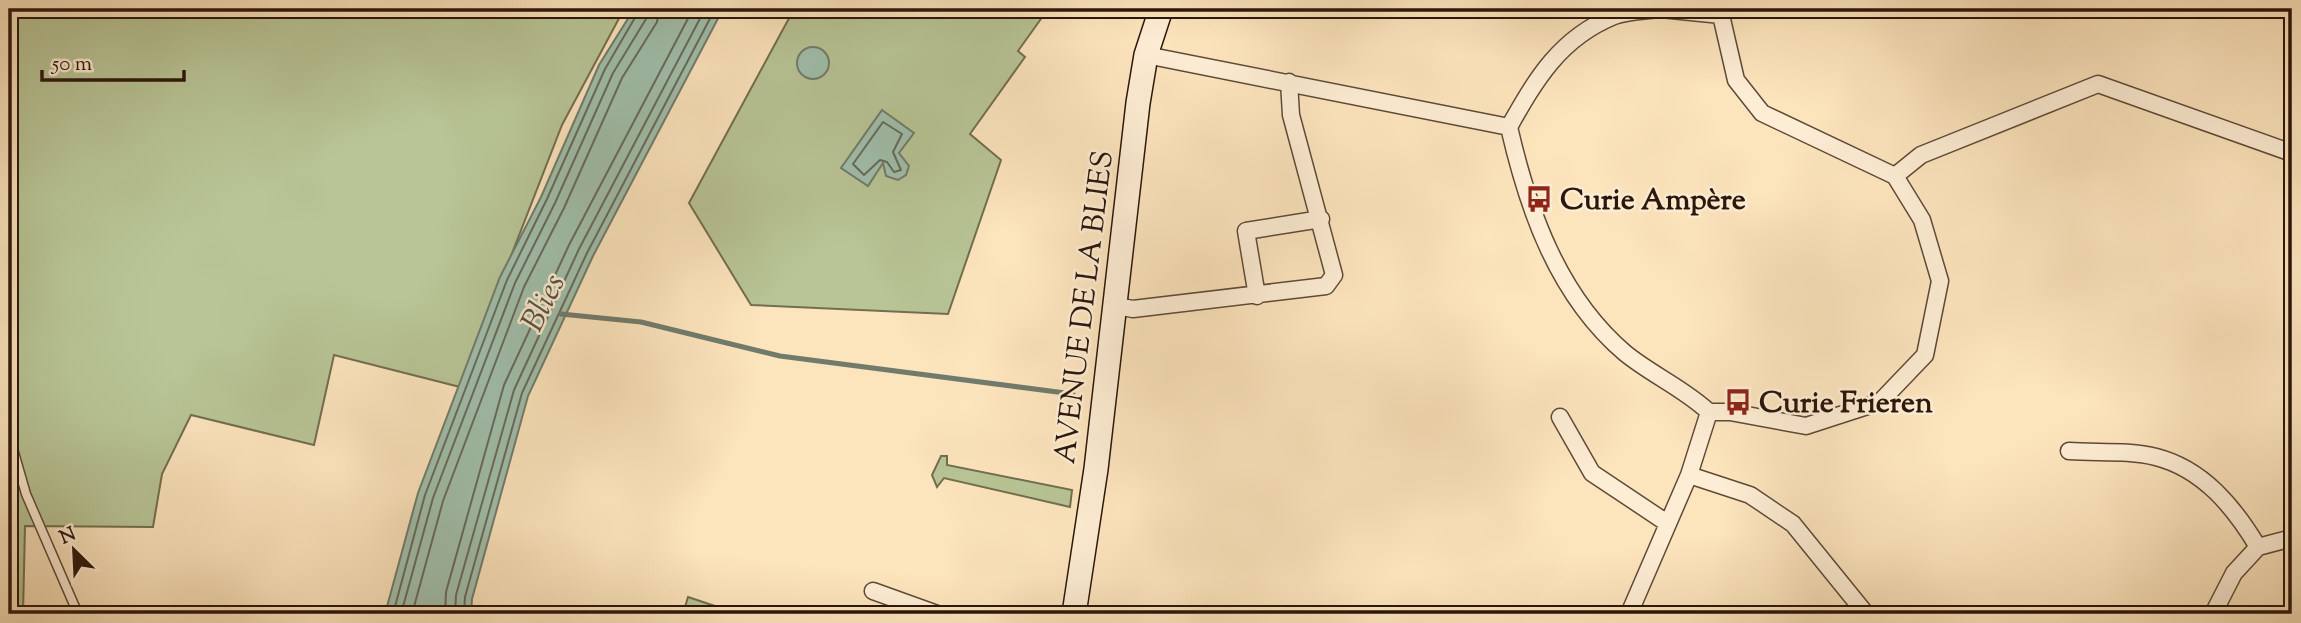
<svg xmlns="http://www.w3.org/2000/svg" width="2301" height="623" font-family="'Sorts Mill Goudy',serif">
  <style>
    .green { fill: #b8c596; stroke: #726e50; stroke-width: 2 }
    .water { fill: #a0bfac; stroke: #717b6c; stroke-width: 2 }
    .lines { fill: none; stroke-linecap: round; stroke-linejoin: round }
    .shore { stroke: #666a5c; stroke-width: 2 }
    .stream { stroke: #717b6c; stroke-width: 5 }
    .lane-casing { stroke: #5f4a38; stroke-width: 11 }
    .street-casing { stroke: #5f4a38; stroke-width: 19 }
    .secondary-casing { stroke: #2b160b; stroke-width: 26 }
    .lane { stroke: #fdedd4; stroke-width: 8 }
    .street { stroke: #fdedd4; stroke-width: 16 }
    .secondary { stroke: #fdedd4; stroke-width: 23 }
    .labels { text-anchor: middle; stroke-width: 5; stroke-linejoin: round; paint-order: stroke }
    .poi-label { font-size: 30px; font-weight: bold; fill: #2b160b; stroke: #fdedd4; text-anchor: start }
    .street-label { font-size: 30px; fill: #2b160b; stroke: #fdedd4 }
    .water-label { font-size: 32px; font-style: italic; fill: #545143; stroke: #fdedd4 }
  </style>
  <rect width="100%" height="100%" fill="#fce4bd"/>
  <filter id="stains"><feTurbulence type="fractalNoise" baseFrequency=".00286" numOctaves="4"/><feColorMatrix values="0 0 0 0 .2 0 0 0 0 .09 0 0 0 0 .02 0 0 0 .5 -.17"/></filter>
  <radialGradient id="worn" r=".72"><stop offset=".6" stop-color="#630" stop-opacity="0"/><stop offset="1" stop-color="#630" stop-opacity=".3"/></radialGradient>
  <path class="green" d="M9,9h615l-62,116 -102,262 -126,-32 -20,90 -123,-30 -29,59 -9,53 -128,-1 -2,88h-14z
    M794,9h254l-30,42 7,6 -55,77 31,26 -53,154 -197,-9 -62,-102z
    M941,456h6v9l125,25 -2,17 -126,-29 -7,9 -5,-12z
    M688,597l51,17h-56z"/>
  <path class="water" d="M634,9h89l-130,247 -65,140 -56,203 -1,15h-86l33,-121 82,-216 41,-80 58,-132z
    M797 63a16 16 0 1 1 32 0a16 16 0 1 1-32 0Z
    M882,110l32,23 -15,20 10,13 -3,9 -8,5 -12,-4 -3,-13 -15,23 -27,-18z"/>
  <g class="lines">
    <path class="shore" d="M883,122l19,12 -9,18 8,18 -7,2 -7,-10 -7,-2 -16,15 -11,-11z
      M393,614l32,-119 82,-215 40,-81 58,-130 35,-60
      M401,614l32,-116 82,-215 40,-80 58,-130 33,-54 2,-10
      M412,614l31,-113 81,-214 40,-79 58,-130 35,-56 2,-13
      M445,614l1,-22 58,-207 65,-140 124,-236
      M455,614l1,-19 58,-205 65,-141 126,-240
      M464,614l1,-17 57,-204 65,-140 128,-244"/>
    <path class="stream" d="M561,314l80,8 139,34 293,38"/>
    <defs>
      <path id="lane" d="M9,435l17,59 52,120"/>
      <path id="street" d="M1661,9l60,6
        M1146,55l363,72c27,-48 51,-89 105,-111 13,-5 30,-5 43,-7
        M1509,127c19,83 49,169 116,226 27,22 58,35 84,59h21l76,14 74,-24 45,-47 15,-74 -18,-61 -27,-44 -133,-63 -26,-33 -15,-65 5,-6
        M1895,176l26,-21 177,-71 194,69
        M1257,296l-11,-65 75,-12
        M1116,306l17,3 193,-23 8,-11 -43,-160 -2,-33
        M1560,417l32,56 75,50
        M2069,451c28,2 60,-1 87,6 47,12 78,50 102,90
        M1689,475l61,20 43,29 73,90
        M873,591l64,23
        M1629,614l60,-139 20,-63
        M2213,614l21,-41 24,-26 34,-9"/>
      <path id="secondary" d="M1074,614l22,-145 42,-366 8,-48 15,-46"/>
    </defs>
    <use href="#lane" class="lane-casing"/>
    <use href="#street" class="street-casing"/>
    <use href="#secondary" class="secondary-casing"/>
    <use href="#lane" class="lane"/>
    <use href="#street" class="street"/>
    <use href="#secondary" class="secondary"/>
  </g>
  <defs>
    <symbol id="bus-bare" viewBox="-9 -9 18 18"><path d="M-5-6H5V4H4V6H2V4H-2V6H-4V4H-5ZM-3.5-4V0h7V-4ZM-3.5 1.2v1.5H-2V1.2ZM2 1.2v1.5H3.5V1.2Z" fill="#8f2418" stroke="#fdedd4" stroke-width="2.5" paint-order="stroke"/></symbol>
  </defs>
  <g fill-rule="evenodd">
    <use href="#bus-bare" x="1520" y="180" width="38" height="38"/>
    <use href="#bus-bare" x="1719" y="383" width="38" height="38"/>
  </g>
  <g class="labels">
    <g class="poi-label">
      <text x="1560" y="209">Curie Ampère</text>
      <text x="1759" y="412">Curie Frieren</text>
    </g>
    <g class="street-label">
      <text transform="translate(1083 307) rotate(-83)" y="10">AVENUE DE LA BLIES</text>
    </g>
    <g class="water-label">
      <text transform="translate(542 302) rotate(-64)" y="11">Blies</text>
    </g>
  </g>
  <rect width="2301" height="623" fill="none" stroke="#fce4bd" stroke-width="35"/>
  <rect x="10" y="10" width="2280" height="602" fill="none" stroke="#2b160b" stroke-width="3.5"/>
  <rect x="18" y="18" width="2266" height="588" fill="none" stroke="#2b160b" stroke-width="2"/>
  <g transform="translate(74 550) rotate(336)" stroke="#fdedd4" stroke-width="5" paint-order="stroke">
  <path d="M0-5L12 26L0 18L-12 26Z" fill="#2b160b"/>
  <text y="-10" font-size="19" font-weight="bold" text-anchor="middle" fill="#2b160b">N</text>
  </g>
  <path d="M42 70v10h142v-10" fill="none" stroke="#2b160b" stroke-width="3.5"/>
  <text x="52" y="70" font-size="21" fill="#2b160b" stroke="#fdedd4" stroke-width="5" paint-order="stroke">50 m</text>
  <rect width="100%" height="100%" filter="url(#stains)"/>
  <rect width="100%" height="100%" fill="url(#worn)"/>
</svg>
